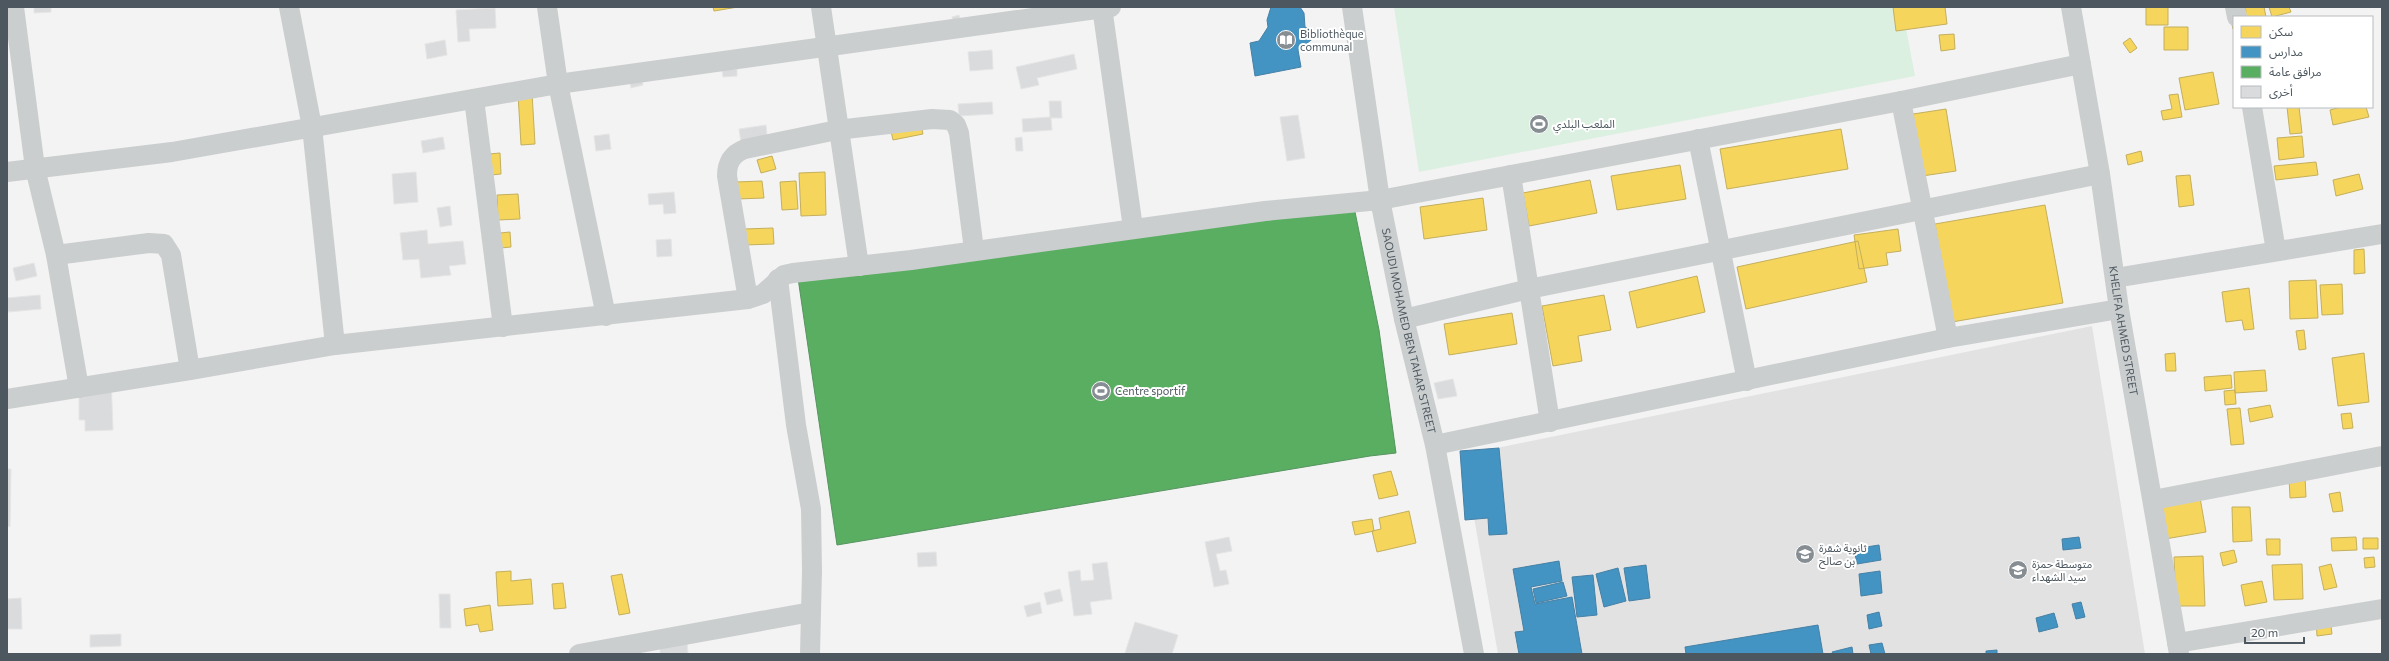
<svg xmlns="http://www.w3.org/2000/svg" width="2389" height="661" font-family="Commissioner,'Noto Sans Arabic',sans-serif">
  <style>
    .education { fill: #e2e2e3 }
    .green { fill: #dbf0e1 }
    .homes { fill: #f6d55c; stroke: #c3af5d }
    .schools { fill: #4393c3; stroke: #4681a5 }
    .public { fill: #5aae61; stroke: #569460 }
    .building { fill: #dadbdc; stroke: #e5e5e6 }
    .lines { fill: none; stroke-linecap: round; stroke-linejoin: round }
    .minor { stroke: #cbcecf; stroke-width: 20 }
    .labels { text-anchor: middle; stroke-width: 4; stroke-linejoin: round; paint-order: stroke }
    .poi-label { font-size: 11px; fill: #4c575f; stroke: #fff; text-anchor: start }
    .street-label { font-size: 11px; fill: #4c575f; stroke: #fff }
  </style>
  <rect width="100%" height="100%" fill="#f4f3f3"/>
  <path class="education" d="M2092,326l53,328h-647l-35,-199z"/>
  <path class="green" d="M1394,7h508l13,69 -496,96z"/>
  <path class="homes" d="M713,7h25l-24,4z
    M1893,7h52l2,17 -51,7z
    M2146,7h22v18h-22z
    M2245,7h19l2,10h-32l-1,12 -3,-14 16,-3z
    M2269,7h20l2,5 -19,5z
    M2164,27h24v23h-24z
    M1954,34l1,15 -14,2 -2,-16z
    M2130,38l7,10 -7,5 -7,-10z
    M2213,72l6,32 -34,6 -6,-32z
    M532,93l3,51 -14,1 -3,-51z
    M2178,94l4,23 -19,3 -2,-9 11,-2 -3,-14z
    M2287,107h12l3,26 -12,1z
    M2341,107h25l3,10 -36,8 -3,-15z
    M1946,109l10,62 -34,5 -9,-62z
    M918,112l5,22 -30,6 -5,-22z
    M1841,129l7,40 -121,20 -7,-40z
    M2302,136l2,21 -25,3 -2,-22z
    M2141,151l2,10 -15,4 -2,-10z
    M500,153l1,21 -10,1 -2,-21z
    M772,156l4,13 -15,4 -4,-13z
    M2316,162l2,13 -42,5 -2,-14z
    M1680,165l6,34 -69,11 -6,-34z
    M825,172l1,43 -25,1 -2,-43z
    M2359,174l4,15 -27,7 -3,-16z
    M2190,175l4,30 -15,2 -3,-31z
    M1590,180l7,33 -68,13 -6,-33z
    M762,181l2,17 -27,1 -1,-17z
    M796,181l2,28 -16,1 -2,-28z
    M518,194l2,25 -22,1 -1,-25z
    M1483,198l4,32 -63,9 -4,-32z
    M2045,205l18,98 -111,19 -17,-98z
    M773,228l1,16 -29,1 -1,-16z
    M1898,229l3,22 -15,2 2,12 -29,4 -5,-34z
    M510,232l1,15 -10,1 -1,-15z
    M1858,241l9,41 -121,27 -9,-42z
    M2364,249l1,24 -11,1v-24z
    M1697,276l8,36 -68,16 -8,-36z
    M2316,280l2,38 -28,1 -1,-38z
    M2342,284l1,30 -21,1 -2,-30z
    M2249,288l5,41 -10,1 -2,-10 -16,2 -4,-30z
    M1604,295l7,35 -33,6 4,25 -29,5 -11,-60z
    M1512,313l5,31 -68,11 -5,-31z
    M2304,330l2,19 -7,1 -3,-19z
    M2175,353l1,18h-10l-1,-17z
    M2364,353l5,49 -31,4 -6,-48z
    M2265,370l2,21 -32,2 -1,-21z
    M2231,375l1,13 -27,3 -1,-14z
    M2235,390l1,14 -11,1 -1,-14z
    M2270,405l3,12 -23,5 -2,-13z
    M2240,408l4,36 -13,1 -4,-36z
    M2351,413l2,15 -10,1 -2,-15z
    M1391,471l7,24 -19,4 -6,-24z
    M2305,476l1,21 -16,1 -1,-20z
    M2198,486l8,46 -41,7 -7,-46z
    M2340,492l3,19 -10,1 -4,-18z
    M2232,507h18l2,34 -19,1z
    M1409,511l7,32 -39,9 -5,-21 9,-2 -2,-11z
    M1372,519l2,12 -19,4 -3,-13z
    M2356,537l1,13 -25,1 -1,-13z
    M2363,538h15v11h-15z
    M2266,539h14v16h-13z
    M2234,550l3,12 -14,4 -3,-13z
    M2203,556l2,50h-29l-2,-49z
    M2374,557l1,10 -10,1 -1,-10z
    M2302,564l1,35 -29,1 -2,-35z
    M2331,564l6,23 -13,3 -5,-23z
    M511,571v10l20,-2 2,25 -35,2 -2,-34z
    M622,574l8,39 -11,2 -8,-39z
    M2262,581l5,21 -22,4 -4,-21z
    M563,583l3,25 -12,1 -2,-25z
    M490,605l3,25 -13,2 -2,-8 -12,2 -2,-17z
    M2330,618l2,16 -15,2 -1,-16z"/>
  <path class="schools" d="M1271,7h29l4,6 1,14 14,7 -21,16 3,17 -46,9 -5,-33 9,-2 9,-14 -1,-7z
    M1499,448l8,86 -18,1 -1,-17 -23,2 -5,-69z
    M2079,537l2,11 -18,2 -1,-11z
    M1879,545l2,15 -24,4 -3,-15z
    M1559,561l3,20 -31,6 4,17 37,-7 10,57h-63l-4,-22 9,-1 -11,-62z
    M1646,565l4,33 -21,3 -5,-33z
    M1618,568l8,33 -22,6 -8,-33z
    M1880,571l2,22 -21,3 -2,-22z
    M1593,575l4,40 -20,2 -5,-40z
    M1563,582l4,14 -31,7 -3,-14z
    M2081,602l4,15 -9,2 -4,-15z
    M1879,612l3,14 -13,3 -2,-14z
    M2054,613l4,14 -19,5 -3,-14z
    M1818,625l5,29h-137l-1,-7z
    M1882,643l3,11h-14l-2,-9z
    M1852,647l1,7h-20l-1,-2z
    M1997,650v4h-11v-3z"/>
  <path class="public" d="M1354,207l25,123 17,123 -26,3 -533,89 -39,-267z"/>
  <path class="building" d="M34,7h17v5l-17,1z
    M495,8l1,20 -27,1 1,12 -12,1 -2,-32z
    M959,15l3,12 -7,2 -3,-12z
    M445,40l2,15 -20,4 -2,-15z
    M992,50l1,19 -23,2 -2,-19z
    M1074,54l3,15 -40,9 2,7 -18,4 -5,-22z
    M737,69v7l-14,1 -1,-7z
    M640,70l3,15 -12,3 -3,-16z
    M1049,101h12l1,17h-11l1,12 -29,2 -1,-13 28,-2z
    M992,102l1,12 -34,2 -1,-12z
    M1298,115l7,43 -18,3 -7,-44z
    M766,125l2,20 -26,4 -3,-20z
    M609,134l2,15 -15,2 -2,-15z
    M443,137l2,12 -22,4 -2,-12z
    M1022,137l1,14h-7l-1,-13z
    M416,172l2,30 -24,2 -2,-30z
    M674,192l2,21 -12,1 -1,-10 -14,1 -1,-11z
    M450,206l2,19 -12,2 -3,-19z
    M427,230l1,14 35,-3 3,23 -17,2 2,9 -30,3 -2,-19 -16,1 -3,-27z
    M671,239l1,17 -15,1 -1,-17z
    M34,263l3,13 -21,5 -3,-13z
    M40,295l1,14 -33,3 -1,-14z
    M111,378l2,52 -28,1v-11h-6v-41z
    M1453,379l4,17 -19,3 -4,-16z
    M7,469h4l-1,58 -3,-1z
    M1229,537l3,14 -16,3 4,17 6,-1 3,14 -15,3 -9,-45z
    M936,552l1,14 -19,1 -1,-14z
    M1107,562l5,37 -22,3 2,12 -18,2 -6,-44 12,-2 1,11 13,-1 -2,-16z
    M1060,589l3,12 -16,4 -3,-12z
    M439,594h11l1,34h-11z
    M21,598l1,31h-15v-30z
    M1040,602l2,11 -15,4 -3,-11z
    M1135,622l43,13 -6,19 -47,-1z
    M121,634v12l-31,1v-12z
    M687,641l1,13h-28v-12z"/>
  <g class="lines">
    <g class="minor">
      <path d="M14,7l21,161 21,87 23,133"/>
      <path d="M289,7l23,120 23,218"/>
      <path d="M547,7l11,77 48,232"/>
      <path d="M821,7l38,259"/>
      <path d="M1102,7l31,221"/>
      <path id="s1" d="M1352,7l28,193 24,119 31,126 39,209"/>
      <path id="s2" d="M2071,7l29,167 19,135 60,345"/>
      <path d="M2235,7l2,10"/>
      <path d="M474,99l29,228"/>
      <path d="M1901,101l47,237"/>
      <path d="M2252,107l24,144"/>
      <path d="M1698,139l49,242"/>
      <path d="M7,172l165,-20 386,-68 553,-77"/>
      <path d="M1511,175l39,247"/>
      <path d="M56,255l93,-12 15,1 7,11 19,115"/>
      <path d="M2115,278l267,-44"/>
      <path d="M778,279l18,146 15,84 1,62 -2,83"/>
      <path d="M748,299l-21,-123c0,-14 5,-22 18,-27l92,-19 95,-11 18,1 6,5 3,8 15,117"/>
      <path d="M1404,319l125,-30 571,-115"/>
      <path d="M7,399l183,-29 145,-25 413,-46 15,-5 21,-19 9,-2 118,-13 354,-49 115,-11 521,-99 180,-37"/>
      <path d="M1435,445l513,-107 171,-29"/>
      <path d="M2153,500l229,-44"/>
      <path d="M2177,643l205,-34"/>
      <path d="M579,654l232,-42"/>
    </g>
  </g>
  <defs>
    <symbol id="library-disc" viewBox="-11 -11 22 22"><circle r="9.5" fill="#878e93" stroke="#fff"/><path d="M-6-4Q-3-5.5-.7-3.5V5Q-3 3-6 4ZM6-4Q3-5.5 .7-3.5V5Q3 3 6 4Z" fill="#fff"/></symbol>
    <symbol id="stadium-disc" viewBox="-11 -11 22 22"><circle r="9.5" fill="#878e93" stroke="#fff"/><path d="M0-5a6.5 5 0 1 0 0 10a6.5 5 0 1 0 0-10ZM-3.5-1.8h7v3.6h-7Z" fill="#fff"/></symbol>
    <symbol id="school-disc" viewBox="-11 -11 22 22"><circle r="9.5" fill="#878e93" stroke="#fff"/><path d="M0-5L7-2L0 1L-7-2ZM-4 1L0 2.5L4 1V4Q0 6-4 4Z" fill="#fff"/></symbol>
  </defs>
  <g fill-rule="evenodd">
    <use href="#library-disc" x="1275" y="29" width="22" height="22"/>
    <use href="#stadium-disc" x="1528" y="113" width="22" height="22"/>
    <use href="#stadium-disc" x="1090" y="380" width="22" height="22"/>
    <use href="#school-disc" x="1794" y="543" width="22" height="22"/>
    <use href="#school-disc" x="2007" y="559" width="22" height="22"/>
  </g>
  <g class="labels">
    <g class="poi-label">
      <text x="1300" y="38">Bibliothèque<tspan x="1300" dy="13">communal</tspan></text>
      <text x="1553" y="128">الملعب البلدي</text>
      <text x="1115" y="395">Centre sportif</text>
      <text x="1819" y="552">ثانوية شقرة<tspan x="1819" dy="13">بن صالح</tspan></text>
      <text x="2032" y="568">متوسطة حمزة<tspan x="2032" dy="13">سيد الشهداء</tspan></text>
    </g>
    <g class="street-label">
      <text dy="4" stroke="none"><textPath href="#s1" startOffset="329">SAOUDI MOHAMED BEN TAHAR STREET</textPath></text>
      <text dy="4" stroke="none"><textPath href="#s2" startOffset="328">KHELIFA AHMED STREET</textPath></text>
    </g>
  </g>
  <rect width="2389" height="661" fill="none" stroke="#4c575f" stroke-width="16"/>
  <rect x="2233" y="16" width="140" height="92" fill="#ffffff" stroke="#b7bcbf"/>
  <rect x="2241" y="26" width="20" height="12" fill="#f6d55c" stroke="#b7bcbf"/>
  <text x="2269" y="36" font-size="12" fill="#4c575f">سكن</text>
  <rect x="2241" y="46" width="20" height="12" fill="#4393c3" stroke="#b7bcbf"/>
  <text x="2269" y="56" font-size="12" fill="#4c575f">مدارس</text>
  <rect x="2241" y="66" width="20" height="12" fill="#5aae61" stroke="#b7bcbf"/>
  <text x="2269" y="76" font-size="12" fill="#4c575f">مرافق عامة</text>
  <rect x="2241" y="86" width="20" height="12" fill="#dadbdc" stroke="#b7bcbf"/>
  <text x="2269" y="96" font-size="12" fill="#4c575f">أخرى</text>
  <path d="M2245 637v6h59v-6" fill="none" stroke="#4c575f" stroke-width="2"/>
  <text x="2251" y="637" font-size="12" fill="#4c575f" stroke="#ffffff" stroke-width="3" paint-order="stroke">20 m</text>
</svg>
